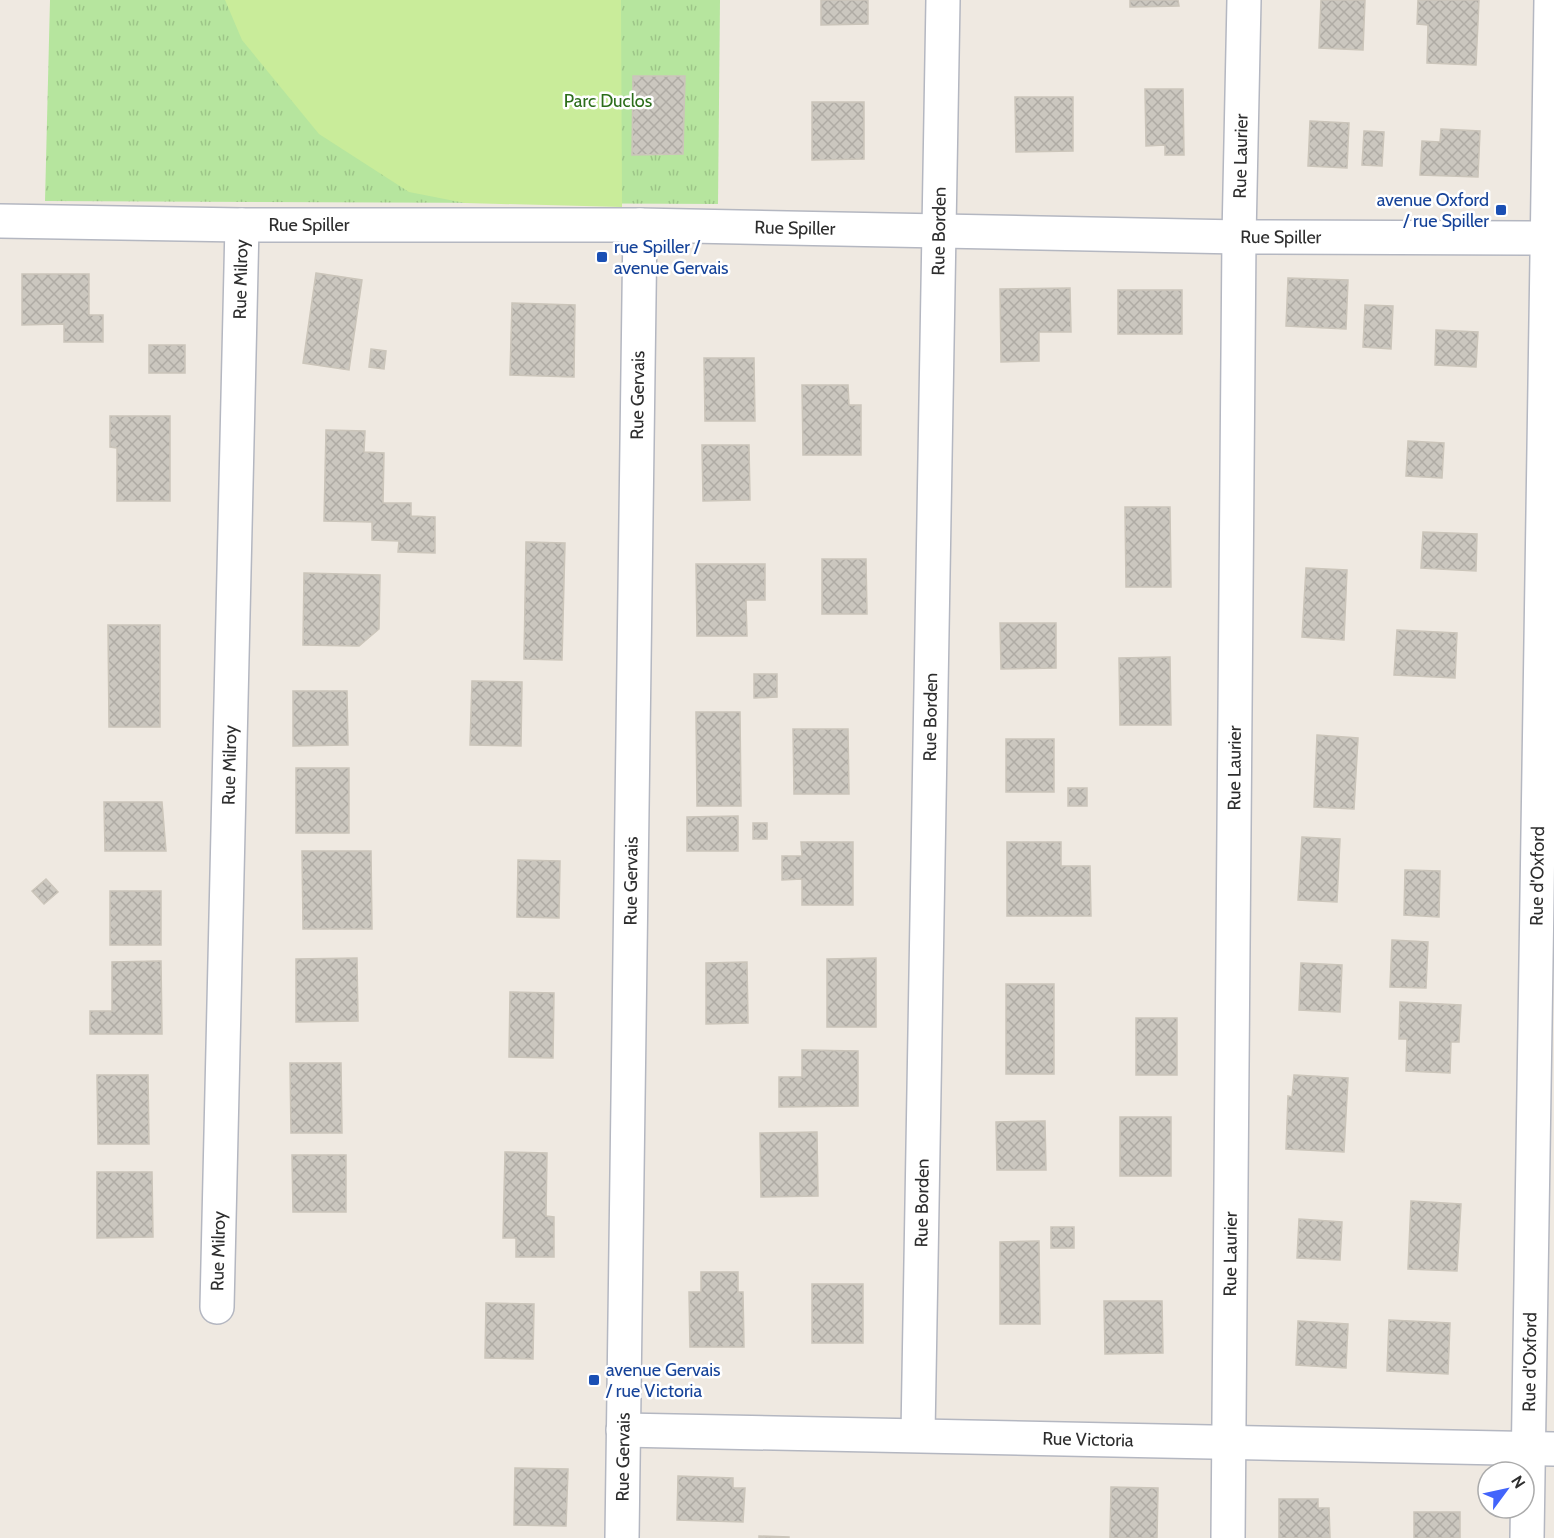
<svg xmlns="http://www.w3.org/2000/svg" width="1554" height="1538" font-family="Cabin,sans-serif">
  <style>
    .park { fill: url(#park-tufts) }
    .pitch { fill: #c9ec9a }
    .building { fill: url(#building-cross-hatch); stroke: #cbc5ba; stroke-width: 1.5 }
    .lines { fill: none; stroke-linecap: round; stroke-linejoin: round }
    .minor-casing { stroke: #b4b7c1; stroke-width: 36 }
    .minor { stroke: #fff; stroke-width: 33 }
    .transit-dot { fill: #1a4fb4; stroke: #fff; stroke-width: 2 }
    .labels { text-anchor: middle; stroke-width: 5; stroke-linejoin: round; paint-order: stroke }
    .park-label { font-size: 18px; fill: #2c6e1b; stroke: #fff }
    .street-label { font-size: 18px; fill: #2e2e2e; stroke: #fff }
    .transit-label { font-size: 18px; fill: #164399; stroke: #fff; text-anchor: start }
  </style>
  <defs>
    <pattern id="park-tufts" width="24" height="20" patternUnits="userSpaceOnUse" patternTransform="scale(1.5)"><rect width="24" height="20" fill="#b6e59e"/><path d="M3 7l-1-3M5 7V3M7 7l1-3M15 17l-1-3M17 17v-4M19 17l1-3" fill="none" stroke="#9dc588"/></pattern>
    <pattern id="building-cross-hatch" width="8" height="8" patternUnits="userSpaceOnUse" patternTransform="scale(1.5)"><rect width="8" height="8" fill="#cbc7bf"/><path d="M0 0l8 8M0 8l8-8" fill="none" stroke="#afaba4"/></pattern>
  </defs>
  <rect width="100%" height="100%" fill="#efe9e1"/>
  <path class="park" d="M50,0h670l-2,204 -673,-3z"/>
  <path class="pitch" d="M225,0h396l1,207 -157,-4 -56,-11 -90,-58 -77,-94z"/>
  <path class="building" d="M821,0h47v24l-47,1z
    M1130,0h48l1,6 -49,1z
    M1321,0h44l-2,50 -44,-2z
    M1418,0h61l-3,65 -49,-2 1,-38 -11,-1z
    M633,76h52l-2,78 -51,1z
    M1145,89h38l1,66h-19v-10l-19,1z
    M1015,97h58v54l-57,1z
    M812,102h52v57l-52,1z
    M1310,121l39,2 -2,45 -39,-2z
    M1441,129l39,2 -2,46 -58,-2 2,-34 18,1z
    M1364,131l20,1 -2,34 -20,-1z
    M316,273l46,7 -13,90 -46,-7z
    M22,274h67v41h14v27h-39v-18l-42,1z
    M1288,278l60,2 -2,49 -60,-3z
    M1070,288l1,44h-32v29l-38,1 -1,-73z
    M1118,290h64v44h-64z
    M512,303l63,2 -1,72 -64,-2z
    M1365,305l28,1 -2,43 -28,-2z
    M1436,330l42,2 -2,35 -41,-2z
    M149,345h36v28h-36z
    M371,349l15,2 -2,18 -15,-2z
    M704,358h50l1,63h-50z
    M802,385h46l1,20h12v50h-58z
    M110,416h60v85h-53v-53l-7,-1z
    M326,430l39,1 -1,21 20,1 -1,50h28v13l24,1v36l-37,-1 1,-11 -27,-1v-18l-48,-1z
    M1408,441l36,2 -2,35 -36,-2z
    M702,445h47l1,55 -47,1z
    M1125,507h45l1,80h-45z
    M1423,532l54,2 -1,37 -55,-3z
    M526,542l39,1 -3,117 -38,-1z
    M822,559h44l1,55h-45z
    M696,564h69v36h-19l1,36h-50z
    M1306,568l41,2 -3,70 -42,-3z
    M304,573l76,2 -1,54 -20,17 -56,-1z
    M1000,623h56v45l-55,1z
    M108,625h52v102h-51z
    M1397,630l60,3 -2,45 -61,-3z
    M1170,657l1,68h-51l-1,-67z
    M754,674h23v23l-23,1z
    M472,681l50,1 -1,64 -51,-1z
    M293,691h54l1,54 -55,1z
    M696,712h44l1,94h-44z
    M793,729h55l1,65h-55z
    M1317,735l41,3 -4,71 -40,-2z
    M1006,739h48v53h-48z
    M296,768h53v65h-53z
    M1068,788h19v18h-19z
    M104,802h58l4,49h-61z
    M738,816v35h-51v-34z
    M753,823h14v16h-14z
    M1302,837l38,2 -3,63 -39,-2z
    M801,842h52v63h-51v-26l-20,1v-24h20z
    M1007,842h54v24h29l1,50h-84z
    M302,851h69l1,78h-69z
    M518,860l42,1 -1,57 -42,-1z
    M1405,870l35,1 -1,46 -35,-2z
    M46,879l12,13 -14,12 -12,-13z
    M110,891h51v54h-51z
    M1392,940l36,2 -2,46 -36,-1z
    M357,958l1,63 -62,1v-63z
    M876,958v69h-49v-68z
    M161,961l1,73h-72v-23h22v-49z
    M747,962l1,61 -42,1v-61z
    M1301,963l41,2 -2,47 -41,-2z
    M1006,984h48v90h-48z
    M510,992l44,1 -1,65 -44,-1z
    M1400,1002l61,3 -2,37h-8l-1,31 -44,-2 1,-32h-8z
    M1136,1018h41v57h-41z
    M802,1050l56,1v55l-79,1v-30h23z
    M290,1063h51l1,70h-51z
    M97,1075h51l1,69h-51z
    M1294,1075l54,3 -4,74 -58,-3 2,-53 4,1z
    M1120,1117h51v59h-51z
    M1045,1121l1,49h-49l-1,-48z
    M817,1132l1,64 -57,1 -1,-64z
    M505,1152l42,1 -1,63 8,1v40h-38v-19h-13z
    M292,1155h54v57h-53z
    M97,1172h55l1,65 -56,1z
    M1411,1201l50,3 -4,67 -49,-2z
    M1299,1219l43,3 -2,38 -43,-2z
    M1051,1227h23v21h-23z
    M1039,1241l1,83h-40v-82z
    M701,1272h37v20h5l1,55h-54l-1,-55h12z
    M812,1284h51v59h-51z
    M1104,1301h58l1,52 -58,1z
    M486,1303l48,1 -1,55 -48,-1z
    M1389,1320l61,3 -2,51 -61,-3z
    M1298,1321l50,3 -2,44 -50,-3z
    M515,1468l53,1 -2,57 -52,-1z
    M678,1476l55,2v10h12l-2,34 -66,-2z
    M1111,1487l47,1 -1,50h-47z
    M1279,1499h39v9h11l1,30h-51z
    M1414,1512h46v26h-46z
    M759,1536l30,1v1h-30z"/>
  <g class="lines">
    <defs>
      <g id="minor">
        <path id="s1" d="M0,221l242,4h398l599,12 315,1"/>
        <path id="s2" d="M217,1307l25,-1082"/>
        <path id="s3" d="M623,1430l931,19"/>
        <path id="s4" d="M918,1434l25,-1434"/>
        <path id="s5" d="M622,1538l18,-1313"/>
        <path id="s6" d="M1228,1538l11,-1301 5,-237"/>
        <path id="s7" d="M1527,1538l24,-1538"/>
      </g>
    </defs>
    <use href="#minor" class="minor-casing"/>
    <use href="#minor" class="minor"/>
  </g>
  <g class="transit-dot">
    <rect x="1495" y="204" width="12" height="12" rx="3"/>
    <rect x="596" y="251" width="12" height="12" rx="3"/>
    <rect x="588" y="1374" width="12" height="12" rx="3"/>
  </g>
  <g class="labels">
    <g class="park-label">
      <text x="608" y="107">Parc Duclos</text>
    </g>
    <g class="street-label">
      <text dy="6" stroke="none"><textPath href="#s6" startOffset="1382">Rue Laurier</textPath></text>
      <text dy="6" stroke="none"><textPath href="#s1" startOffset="309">Rue Spiller</textPath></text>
      <text dy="6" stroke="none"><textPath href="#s1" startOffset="795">Rue Spiller</textPath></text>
      <text dy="6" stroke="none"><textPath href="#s4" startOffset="1203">Rue Borden</textPath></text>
      <text dy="6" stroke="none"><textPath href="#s1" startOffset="1281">Rue Spiller</textPath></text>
      <text dy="6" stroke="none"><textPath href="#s2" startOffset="1028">Rue Milroy</textPath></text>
      <text dy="6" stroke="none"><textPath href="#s5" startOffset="1143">Rue Gervais</textPath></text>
      <text dy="6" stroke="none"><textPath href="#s4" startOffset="717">Rue Borden</textPath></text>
      <text dy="6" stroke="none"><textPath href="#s2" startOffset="542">Rue Milroy</textPath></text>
      <text dy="6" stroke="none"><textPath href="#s6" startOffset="770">Rue Laurier</textPath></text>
      <text dy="6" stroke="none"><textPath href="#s7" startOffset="662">Rue d'Oxford</textPath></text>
      <text dy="6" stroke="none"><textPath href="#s5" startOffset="657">Rue Gervais</textPath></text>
      <text dy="6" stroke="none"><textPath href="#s4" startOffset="231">Rue Borden</textPath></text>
      <text dy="6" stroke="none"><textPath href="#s2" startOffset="56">Rue Milroy</textPath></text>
      <text dy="6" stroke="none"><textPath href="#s6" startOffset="284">Rue Laurier</textPath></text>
      <text dy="6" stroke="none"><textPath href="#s7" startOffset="176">Rue d'Oxford</textPath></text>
      <text dy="6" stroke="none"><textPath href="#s3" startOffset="465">Rue Victoria</textPath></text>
      <text dy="6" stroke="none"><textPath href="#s5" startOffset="81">Rue Gervais</textPath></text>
    </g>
    <g class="transit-label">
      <text x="1489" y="206" text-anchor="end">avenue Oxford<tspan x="1489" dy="21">/ rue Spiller</tspan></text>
      <text x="614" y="253">rue Spiller /<tspan x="614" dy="21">avenue Gervais</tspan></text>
      <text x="606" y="1376">avenue Gervais<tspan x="606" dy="21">/ rue Victoria</tspan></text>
    </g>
  </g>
  <g transform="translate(1506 1490) rotate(57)"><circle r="28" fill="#ffffff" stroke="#ababab" stroke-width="1.5"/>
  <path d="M0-4.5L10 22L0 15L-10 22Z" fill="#4264fb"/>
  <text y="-9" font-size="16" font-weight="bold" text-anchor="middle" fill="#2e2e2e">N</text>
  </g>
</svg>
